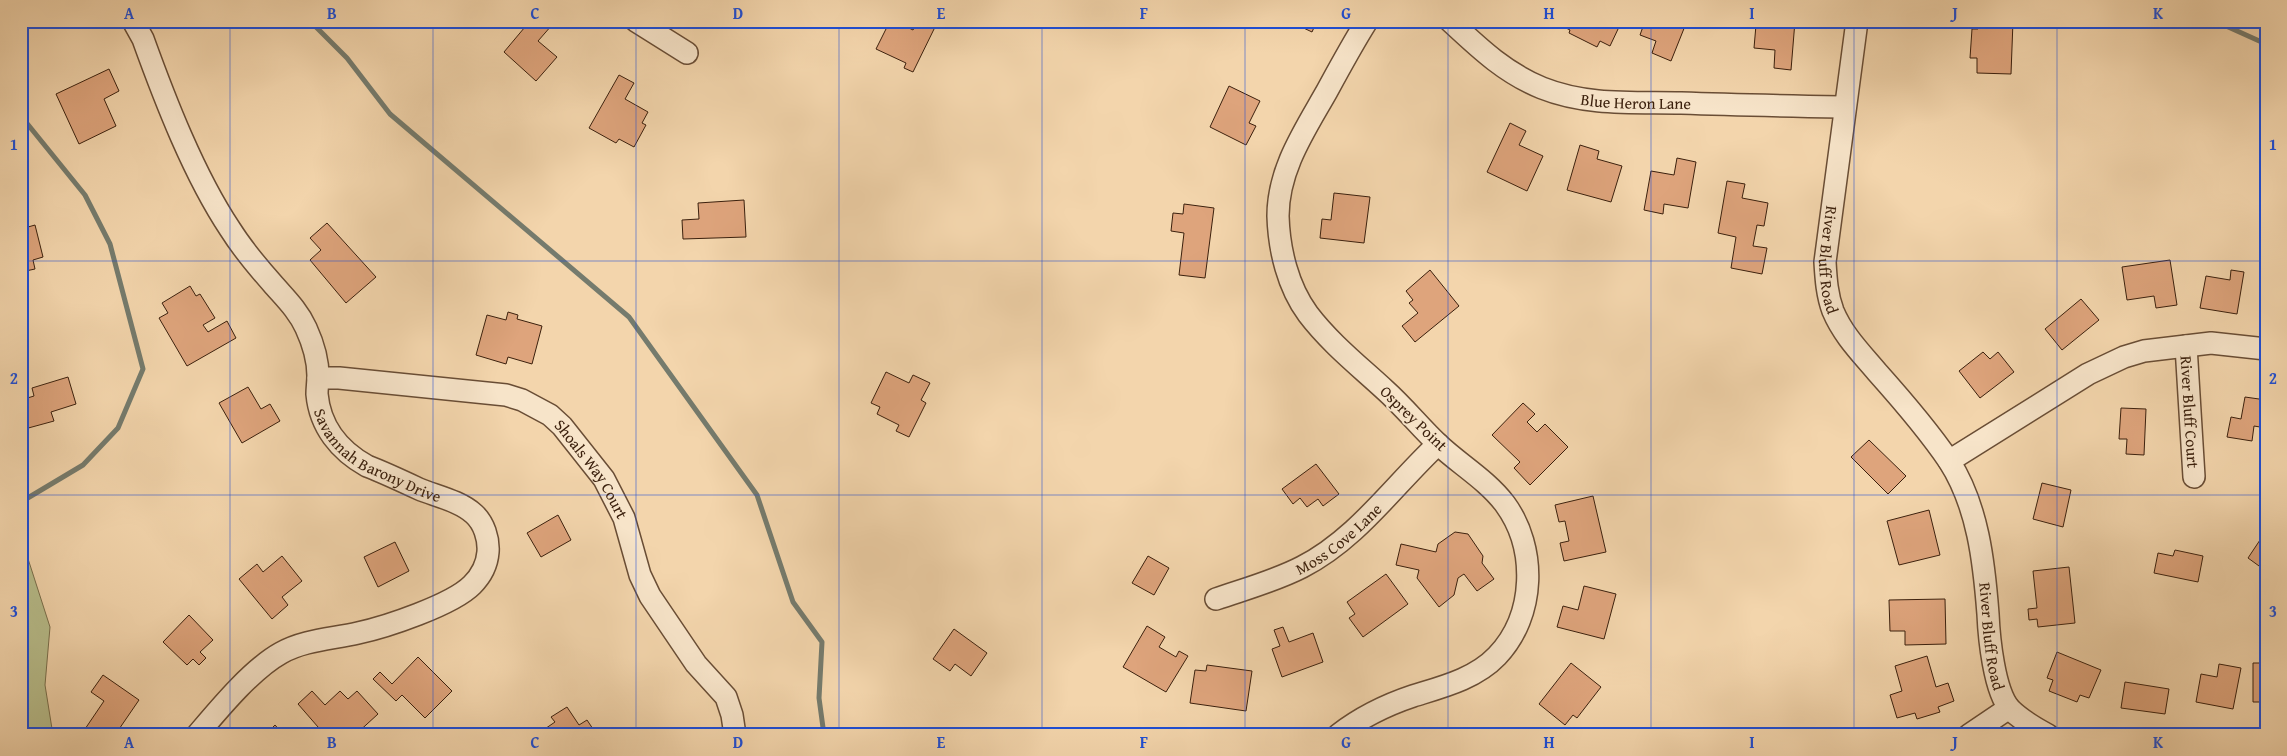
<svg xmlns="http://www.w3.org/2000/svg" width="2287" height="756" font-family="'Gentium Book Plus',serif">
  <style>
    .green { fill: #b8be8c; stroke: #7a6f4c }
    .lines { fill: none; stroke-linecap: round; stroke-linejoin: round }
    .stream { stroke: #757b6d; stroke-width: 5 }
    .building { fill: #dea47c; stroke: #3b200d }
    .minor-casing { stroke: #694d35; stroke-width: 24 }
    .minor { stroke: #f7e4c9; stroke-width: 21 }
    .grid { fill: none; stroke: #1d4ed8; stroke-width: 1; stroke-opacity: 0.55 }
    .labels { text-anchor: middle; stroke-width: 4; stroke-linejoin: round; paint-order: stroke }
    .street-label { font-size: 16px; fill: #3b200d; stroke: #f7e4c9 }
    .neatline { fill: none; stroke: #1d4ed8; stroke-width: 2 }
    .grid-label { font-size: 16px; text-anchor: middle; font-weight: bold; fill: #1d4ed8 }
  </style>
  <rect width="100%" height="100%" fill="#f3d5ac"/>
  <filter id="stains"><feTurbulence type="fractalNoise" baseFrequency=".004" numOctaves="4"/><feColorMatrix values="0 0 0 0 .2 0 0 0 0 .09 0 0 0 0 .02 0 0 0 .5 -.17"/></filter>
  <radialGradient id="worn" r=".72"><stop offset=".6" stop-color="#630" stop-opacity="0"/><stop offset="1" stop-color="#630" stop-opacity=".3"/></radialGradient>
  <path class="green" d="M21,537l29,90 -5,58 8,50h-32z"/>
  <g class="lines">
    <path class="stream" d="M310,21l37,37 43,56 239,203 128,178 36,107 29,40 -3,56 5,37
      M2215,21l51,23
      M21,116l64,79 25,49 33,125 -25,59 -35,37 -62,37"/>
  </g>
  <path class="building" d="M530,21h18l4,4 -14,16 19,16 -21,24 -32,-29z
    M890,21h5l18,9 5,-9 19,2 -24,49 -9,-4 2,-5 -30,-14z
    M1282,21h45l-3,6 -8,-4 -4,9 -21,-10 -2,3z
    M1552,21h57l10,6 -9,19 -10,-5 -3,6 -28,-14 1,-3z
    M1645,21h42l-16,40 -19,-8 4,-12 -16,-6z
    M1780,21h15l-4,49 -17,-2 1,-18 -21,-2 2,-23 24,2z
    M1978,21h35l-2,53 -34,-1v-15h-7l2,-29h6z
    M109,69l10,22 -15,8 12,27 -37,18 -23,-50z
    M619,75l15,8 -9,16 23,13 -6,11 4,2 -12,22 -15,-8 -3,4 -27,-15z
    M1229,86l31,15 -11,22 7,3 -10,19 -36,-18z
    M1510,123l16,8 -7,14 24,11 -16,35 -40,-19z
    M1580,145l19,6 -2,8 25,7 -11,36 -44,-12z
    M1677,158l19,4 -8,46 -24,-4 -1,10 -19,-4 7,-39 23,4z
    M1727,181l18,3 -3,14 26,5 -4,23 -7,-1 -4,21 14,2 -5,26 -31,-6 5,-31 -18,-4z
    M1334,193l36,4 -6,46 -44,-5 2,-19 9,1z
    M744,200l2,37 -63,2 -1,-19 17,-1 -1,-16z
    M1184,204l30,4 -9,70 -26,-3 5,-42 -13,-2 2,-18 10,1z
    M327,223l49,54 -30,26 -36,-43 11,-10 -11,-12z
    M35,225l8,32 -10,3 2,9 -14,3v-43z
    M2170,260l7,45 -21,3 -2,-12 -27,4 -5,-33z
    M1430,270l29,36 -44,36 -13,-16 16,-13 -9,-10 4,-3 -7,-9z
    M2231,270l13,2 -7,42 -37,-6 6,-32 24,4z
    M190,286l6,10 4,-2 15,24 -12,7 5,7 19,-11 9,17 -49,28 -28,-48 9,-5 -6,-10z
    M2081,299l18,21 -37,30 -17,-21z
    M508,312l10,3 -1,4 25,7 -10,38 -24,-7 -2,7 -30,-9 11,-40 19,5z
    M1983,352l7,7 8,-7 16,20 -34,26 -21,-27z
    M886,372l23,11 4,-8 17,8 -9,17 5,3 -17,34 -13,-6 3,-6 -22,-11 3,-7 -9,-4z
    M68,377l8,27 -25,8 3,9 -33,9v-30l13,-4 -2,-8z
    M248,387l13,22 9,-5 10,17 -38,22 -23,-40z
    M2245,397l21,3v28l-12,-2 -2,15 -25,-4 4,-20 10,2z
    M1523,403l12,11 -8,8 10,10 8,-8 23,23 -38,38 -16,-17 6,-6 -28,-27z
    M2121,408l25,1 -2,46 -18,-1 1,-15h-8z
    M1869,440l37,36 -18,18 -37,-37z
    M1316,464l23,30 -16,12 -5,-7 -11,8 -7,-9 -7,6 -11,-15z
    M2042,483l29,7 -8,37 -30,-8z
    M1593,496l13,56 -42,9 -4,-18 9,-2 -4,-20 -6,1 -4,-17z
    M1929,510l11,45 -41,10 -12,-44z
    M558,515l13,25 -30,17 -14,-24z
    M2266,531v40l-18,-13z
    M1455,532l13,2 15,22 -1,7 12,16 -17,12 -13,-17 -6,4 -4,17 -15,12 -22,-29 2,-8 -23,-5 5,-21 35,8 2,-8z
    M395,542l14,29 -31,16 -14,-30z
    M2175,550l28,6 -5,26 -44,-9 4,-20 15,3z
    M282,556l20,25 -20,16 6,8 -16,14 -33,-40 18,-15 6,8z
    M1148,556l21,12 -15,27 -22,-12z
    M2069,567l6,56 -37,4 -1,-8 -8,1 -1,-11 9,-1 -4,-37z
    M1386,574l22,30 -45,33 -14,-19 6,-4 -8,-12z
    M1584,586l32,8 -12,45 -47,-12 6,-21 15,4z
    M1945,599l1,45 -41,1v-14h-15l-1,-31z
    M189,615l24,25 -13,12 6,6 -7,7 -6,-6 -6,6 -24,-23z
    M1147,626l18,11 -6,10 17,10 3,-6 9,5 -22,36 -43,-25z
    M1283,627l6,15 24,-9 10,29 -41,15 -10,-28 8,-3 -6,-16z
    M954,629l33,24 -16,23 -16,-12 -5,7 -17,-12z
    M2057,652l44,18 -12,28 -9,-3 -3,7 -28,-11 4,-11 -6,-2z
    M1927,656l9,31 12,-4 6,18 -16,6 2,5 -23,7 -2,-6 -18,5 -7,-23 12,-4 -7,-25z
    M418,657l34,34 -27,27 -23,-23 -6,6 -23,-22 7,-7 12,12z
    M1571,663l30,24 -24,31 -4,-3 -8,10 -26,-21z
    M2253,663h13v39h-13z
    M2219,664l22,4 -8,41 -37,-7 5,-28 16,3z
    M1207,665l45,6 -6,40 -56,-8 5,-33 11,1z
    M103,675l36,25 -24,35h-21l-9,-6 19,-28 -13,-9z
    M2125,682l44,7 -4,25 -44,-6z
    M312,691l13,14 15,-14 8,8 9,-8 21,23 -23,21h-30l-27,-31z
    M567,707l12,18 8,-5 10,15h-61l19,-13 -4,-5z
    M275,725l9,10h-19z"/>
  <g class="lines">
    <defs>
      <g id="minor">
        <path id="s1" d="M133,21l10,18c22,61 51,136 87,190 12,19 26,36 42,54 12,14 26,27 34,45 6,13 12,32 12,48 0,6 -1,12 -1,18 3,33 23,57 50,72 18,7 35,15 52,23 17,7 41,12 55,25 10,9 15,25 14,38 -1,13 -7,24 -16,33 -20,20 -86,42 -114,48 -26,6 -54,7 -77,20 -29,16 -62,56 -84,82"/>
        <path d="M636,21l51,32"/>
        <path id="s2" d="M1450,21c29,27 55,52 92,67 45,18 92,14 139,15 55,2 110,3 164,4"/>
        <path id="s3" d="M1857,21l-32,241c1,17 2,33 8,49 10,24 28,42 44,61 25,28 51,58 72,89 29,45 35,101 39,153 1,23 6,77 22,95 10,10 25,19 38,26"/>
        <path id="s4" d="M2186,346l8,131"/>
        <path id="s5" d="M318,378h21l167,17 16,5 28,15 12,11 42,53 20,39 16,57 10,21 46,68 30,33 6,18 3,20"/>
        <path d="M1949,461l139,-87 36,-17 20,-6 67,-8 55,6"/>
        <path id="s6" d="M1216,599c29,-10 59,-18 86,-32 55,-28 92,-82 136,-123"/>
        <path d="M1338,735c22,-17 48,-30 75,-39 29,-9 62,-17 84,-40 39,-41 40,-108 8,-152 -18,-24 -46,-40 -67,-60 -18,-17 -34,-37 -53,-54 -26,-24 -55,-47 -77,-76 -20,-27 -29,-64 -30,-98 0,-47 27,-86 49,-125 13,-24 26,-48 40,-70"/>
        <path d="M1969,735l40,-27"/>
      </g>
    </defs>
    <use href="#minor" class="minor-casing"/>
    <use href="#minor" class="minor"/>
  </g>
  <path class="grid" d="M230,21v714M433,21v714M636,21v714M839,21v714M1042,21v714M1245,21v714M1448,21v714M1651,21v714M1854,21v714M2057,21v714M21,261h2245M21,495h2245"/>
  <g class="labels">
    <g class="street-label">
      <text dy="6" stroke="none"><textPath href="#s2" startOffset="210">Blue Heron Lane</textPath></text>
      <text dy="6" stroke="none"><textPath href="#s3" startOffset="241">River Bluff Road</textPath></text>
      <text dy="6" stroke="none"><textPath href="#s4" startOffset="66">River Bluff Court</textPath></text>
      <text transform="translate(1414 418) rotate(44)" y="6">Osprey Point</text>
      <text dy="6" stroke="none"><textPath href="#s1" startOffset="516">Savannah Barony Drive</textPath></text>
      <text dy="6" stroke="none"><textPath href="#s5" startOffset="306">Shoals Way Court</textPath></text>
      <text dy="6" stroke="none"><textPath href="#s6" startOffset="138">Moss Cove Lane</textPath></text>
      <text dy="6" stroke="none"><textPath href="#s3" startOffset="665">River Bluff Road</textPath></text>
    </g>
  </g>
  <rect width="2287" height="756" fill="none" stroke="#f3d5ac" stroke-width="55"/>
  <rect x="28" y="28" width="2232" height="700" class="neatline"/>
  <g class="grid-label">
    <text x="129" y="19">A</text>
    <text x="332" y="19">B</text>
    <text x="535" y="19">C</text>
    <text x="738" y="19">D</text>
    <text x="941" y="19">E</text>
    <text x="1144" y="19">F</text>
    <text x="1346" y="19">G</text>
    <text x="1549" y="19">H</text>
    <text x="1752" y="19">I</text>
    <text x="1955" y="19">J</text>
    <text x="2158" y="19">K</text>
    <text x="14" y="150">1</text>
    <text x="2273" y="150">1</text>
    <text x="14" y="384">2</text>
    <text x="2273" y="384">2</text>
    <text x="14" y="617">3</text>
    <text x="2273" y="617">3</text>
    <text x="129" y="748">A</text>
    <text x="332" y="748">B</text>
    <text x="535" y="748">C</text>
    <text x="738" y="748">D</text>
    <text x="941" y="748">E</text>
    <text x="1144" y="748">F</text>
    <text x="1346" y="748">G</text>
    <text x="1549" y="748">H</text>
    <text x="1752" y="748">I</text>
    <text x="1955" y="748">J</text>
    <text x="2158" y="748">K</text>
  </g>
  <rect width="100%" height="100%" filter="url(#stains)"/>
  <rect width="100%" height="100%" fill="url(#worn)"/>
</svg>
